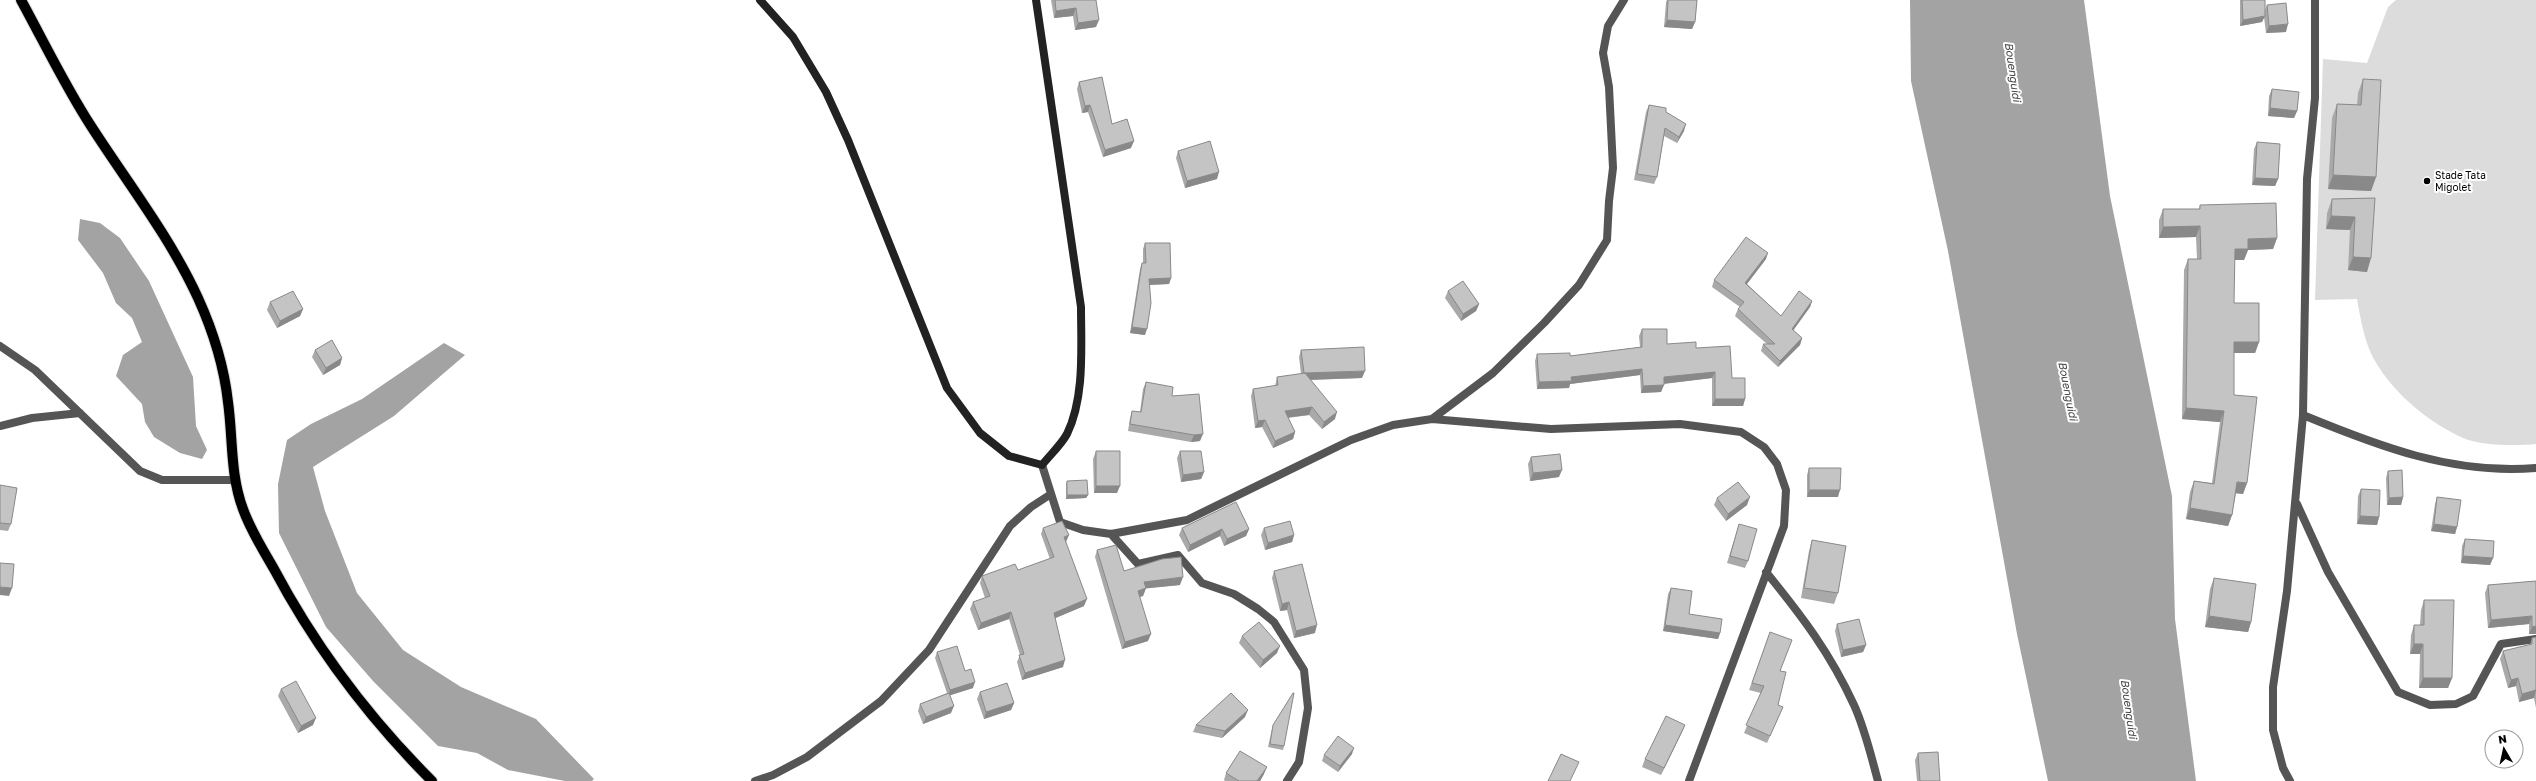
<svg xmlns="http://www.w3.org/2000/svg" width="2536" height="781" font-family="'Golos Text',sans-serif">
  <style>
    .green { fill: #dcdcdc }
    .water { fill: #a3a3a3 }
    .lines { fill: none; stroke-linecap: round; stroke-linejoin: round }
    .primary-casing { stroke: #dbdbdb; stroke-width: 12 }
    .minor { stroke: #555; stroke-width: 8 }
    .secondary { stroke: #222; stroke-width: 8 }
    .primary { stroke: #000; stroke-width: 10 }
    .wall { fill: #a9a9a9 }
    .shaded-wall { fill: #898989 }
    .building { fill: #c4c4c4; stroke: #898989 }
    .poi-dot { fill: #000; stroke: #fff; stroke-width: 1.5 }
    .labels { text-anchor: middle; stroke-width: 4; stroke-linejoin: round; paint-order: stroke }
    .poi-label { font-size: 10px; fill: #000; stroke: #fff; text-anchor: start }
    .water-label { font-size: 11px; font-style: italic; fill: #444; stroke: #fff }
  </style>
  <rect width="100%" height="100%" fill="#fff"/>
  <path class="green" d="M2396,0h140v444c-18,2 -56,2 -73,-6 -33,-15 -65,-41 -85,-72 -13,-19 -17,-45 -21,-67l-42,1 8,-241 44,4 21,-56z"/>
  <path class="water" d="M1910,0h174l26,196 62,300 3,123 21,162h-148l-31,-147 -69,-383 -37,-170z
    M80,219l20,4 20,15 29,43 44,96 3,49 11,24 -5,9 -22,-6 -26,-16 -9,-15 -3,-18 -26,-28 7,-21 19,-13 -10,-24 -16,-15 -13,-30 -25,-33z
    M444,343l21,12 -71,61 -81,51 12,44 32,82 46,57 58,37 75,32 58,60 -2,2h-27l-57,-11 -31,-17 -39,-7 -65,-65 -47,-54 -47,-94 -1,-49 9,-44 24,-16 51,-25z"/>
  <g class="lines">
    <defs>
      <path id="primary" d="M21,0c23,42 44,86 70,126 36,56 79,111 107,172 15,33 26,68 30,104 5,35 2,73 15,107 7,20 20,41 31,60 42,79 95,149 158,212"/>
    </defs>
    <use href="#primary" class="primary-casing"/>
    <path class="minor" d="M0,346l35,24 105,101 22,9h74
      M2303,415c75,31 150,60 233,53
      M1432,419l61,-46 51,-50 35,-38 28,-45 2,-39 4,-33 -4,-81 -6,-34 5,-27 16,-26
      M0,426l32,-8 48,-5
      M1042,465l18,57 23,8 28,4 76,-14 164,-80 42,-15 39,-6 119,10 129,-5 61,8 23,15 13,17 9,26 -2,36 -95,255
      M2297,504l31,68 70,120 32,13 26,-1 17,-8 28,-52 35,-5
      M1111,534l27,30 40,-9 24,28 32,11 24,15 16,13 30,48 4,38 -9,54 -12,19
      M1766,572c36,44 64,81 88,133 11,24 17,51 24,76
      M755,781l18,-6 34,-18 74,-56 48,-51 81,-124 21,-19 20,-13
      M2290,781l-7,-13 -10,-38v-43l14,-96 16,-176 4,-236 8,-81v-98"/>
    <path class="secondary" d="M760,0l33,37 33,55 22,48 99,248 33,45 29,23 33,9c8,-10 19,-20 25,-31 18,-37 14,-87 14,-127l-45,-307"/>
    <use href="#primary" class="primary"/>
  </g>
  <path class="wall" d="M1051,0h45v27l-21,3 -2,-14 -19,2z
    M1667,0h30l-2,22 -3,7 -28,-2 2,-25z
    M2240,0h25v10l2,-5 19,27 -20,1 -2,-16 -2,5 -22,4z
    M2363,79l13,98 -5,14 -43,-2 4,-71 5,-14 20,1 1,-12z
    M1079,82l33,42 19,24 -28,9 -15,-45 -6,1 -5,-24z
    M2272,89l25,22 -3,7 -26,-2 1,-20z
    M1649,105l17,7 18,19 -7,12 -13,-7 -7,41 -3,7 -20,-4 12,-68z
    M2257,142l21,37 -3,7 -23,-1 2,-36z
    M1178,151l39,28 -32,9 -9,-30z
    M2375,198l-8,74 -19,-2 2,-40 -24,-1 1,-16 5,-14z
    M2200,205l77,33 -4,11 -25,1 -4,10h-10v43l25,39 -4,11h-21v42l13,88 -4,11 -7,-1 -4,22 -4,11 -42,-7 4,-27 4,-11 18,2 8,-61 -38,-3 2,-149 4,-11h9l-1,-22 -37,1v-18l4,-11h36z
    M1145,243l26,35 -2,6 -20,1 -4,50 -15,-2 10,-64 2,-6h1v-14z
    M1766,259l-19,25 34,32 31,-15 -2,6 -17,23 9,8 -2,7 -22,22 -17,-16 2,-7h4l-32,-28 3,-7 2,-2 -28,-20 2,-7z
    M1448,291l31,13 -3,7 -15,10 -16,-23z
    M270,302l33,7 -3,7 -23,12 -10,-18z
    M1642,329l25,15 29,4 36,30 13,21 -2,7h-31v-28l-48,6 -3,8 -20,1 -1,-18 -70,9 -1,4 -32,1 -2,-28 2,-7 33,2 70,-9 -1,-11z
    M315,350l27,8 -2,7 -17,10 -11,-18z
    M1301,350l61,28 -51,2 24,39 -13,10 -13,-14 -21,3 7,14 -2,7 -20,9 -11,-21 -7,1 -4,-32 2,-7 22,-3 2,-9 24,-3 -2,-17z
    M1146,382l26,14 28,45 -9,1 -63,-11 2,-13 2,-7 8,1 3,-23z
    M1096,451l21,42h-23l-1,-34z
    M1180,451l24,21 -3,7 -20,3 -4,-24z
    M1531,457l28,20 -29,4 -2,-17z
    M1809,468l29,29h-31v-22z
    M2388,471l15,26 -2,8h-14l-1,-27z
    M1067,481l21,14 -2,3 -20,1v-15z
    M0,485l11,39 -3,7 -8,-1z
    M2361,489l18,28 -2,8 -20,-1 1,-28z
    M2437,497l20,30 -2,7 -24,-3 4,-27z
    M1717,498l30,7 -21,16 -12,-16z
    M1739,524l9,37 -3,7 -18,-5z
    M1043,528l23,14 18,64 -29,12 8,49 -41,13 -5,-18 3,-7 -11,-36 -31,11 -8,-21 3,-7 12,-4 -5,-15 2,-7 36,-6 32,-11 -9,-25z
    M1182,528l67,1 -3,7 -22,10 -4,-10 -32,16 -9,-17z
    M1264,528l30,7 -2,7 -27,8 -4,-15z
    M2465,539l28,19 -3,7 -29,-2 1,-17z
    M1812,540l26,53 -4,11 -33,-6 8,-47z
    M1097,550l27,21 56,14 -34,3 -3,8 -3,1 8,44 -26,8 -27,-92z
    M1274,571l41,62 -21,5 -7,-28 -7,1 -8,-33z
    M2214,578l37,44 -3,10 -43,-5 5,-38z
    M2536,581v53h-7v-10l-41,4 -3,-35 3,-8z
    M1671,588l18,26 31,19 -2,6 -55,-8 5,-37z
    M2424,600l28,78 -4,10h-29l1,-34h-10l1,-19 3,-10h6l1,-15z
    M1837,624l29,21 -3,7 -22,5 -6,-26z
    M1770,632l10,39 -2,34 5,2 -16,36 -23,-10 17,-40 -12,-3z
    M1242,636l35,17 -17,15 -21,-25z
    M2536,637v71l-2,-10 -15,4 -3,-16 -8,2 -8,-29 3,-8 27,-6 2,-7z
    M937,652l28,19 8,17 -23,7 1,18 -28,11 -5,-13 2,-7 27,-11 -12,-35z
    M281,689l32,36 -15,8 -20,-37z
    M980,692l34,11 -3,7 -27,9 -7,-20z
    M1245,717l-23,21 -29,-6 3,-7z
    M1273,725l11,21 -1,4 -15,-3 4,-18z
    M1685,725l-3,7 -21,43 -19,-8 3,-8z
    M1918,753l22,28h-23l-2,-21z
    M1352,754l-14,18 -16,-11 2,-6z
    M1226,773l38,1 -4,7h-35l-1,-1z"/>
  <path class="shaded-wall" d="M1076,8l-3,8 -19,2 2,-7z
    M2265,16l-3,6 -22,4 3,-6z
    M1099,20l-3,7 -21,3 3,-7z
    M1667,20l28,2 -3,7 -28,-2z
    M2288,24l-2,8 -20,1 3,-7z
    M1090,105l-2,7 -6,1 3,-7z
    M2270,108l27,3 -3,7 -26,-2z
    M1686,124l-2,7 -7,12 2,-6z
    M1134,141l-3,7 -28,9 2,-7z
    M1219,172l-2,7 -32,9 2,-7z
    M2333,175l43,2 -5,14 -43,-2z
    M2255,178l23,1 -3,7 -23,-1z
    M2331,216l24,1 -5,13 -24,-1z
    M2200,226l-4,11 -37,1 4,-11z
    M2277,238l-4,11 -25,1 -4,10h-13l4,-11 13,-10z
    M1768,253l-2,6 -23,30 2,-6z
    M2353,257l18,1 -4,14 -19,-2z
    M1171,278l-2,6 -23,1 3,-6z
    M1812,301l-2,6 -20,28 2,-6z
    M1479,304l-3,7 -15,10 2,-7z
    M303,309l-3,7 -23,12 3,-7z
    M1132,327l15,2 -2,6 -15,-2z
    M1802,338l-2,7 -22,22 2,-6z
    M2234,342h25l-4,11h-25z
    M342,358l-2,7 -17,10 3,-7z
    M1642,369l-2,6 -70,9 -1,4 -32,1 2,-7 32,-5z
    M1365,371l-3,7 -61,2 3,-7z
    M1715,372l-3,6 -51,6 3,-7z
    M1664,385l-3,7 -20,1 2,-7z
    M1715,399h30l-2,7h-31z
    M1312,407l-3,8 -27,3 3,-7z
    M2186,408l38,3 -4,11 -38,-3z
    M1337,412l-2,7 -13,10 2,-7z
    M1265,420l-3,7 -7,1 3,-7z
    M1295,432l-2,7 -20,9 2,-7z
    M1203,434l-3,7 -9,1 3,-7z
    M1562,470l-3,7 -29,4 3,-8z
    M1204,472l-3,7 -20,3 2,-7z
    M2237,482l10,1 -4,11 -10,-1z
    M1096,486h24l-3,7h-23z
    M1809,490h31l-2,7h-31z
    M1067,495h21l-2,3 -20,1z
    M1750,497l-3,8 -21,16 2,-7z
    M2403,497l-2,8h-14l2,-7z
    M2190,508l42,7 -4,11 -42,-7z
    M2360,516l19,1 -2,8 -20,-1z
    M2434,524l23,3 -2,7 -24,-3z
    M1222,529l-2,7 -32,16 2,-7z
    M1249,529l-3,7 -22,10 3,-7z
    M1069,535l-3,7 -5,2 3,-7z
    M1294,535l-2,7 -27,8 3,-7z
    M2463,556l30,2 -3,7 -29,-2z
    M1183,577l-3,8 -39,4 3,-7z
    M0,587l12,1 -3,8 -9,-1z
    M1146,588l-3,8 -8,2 3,-7z
    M1087,599l-3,7 -33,14 3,-7z
    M1289,602l-2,8 -7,1 2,-7z
    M1011,612l-2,7 -31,11 3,-7z
    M2209,616l42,6 -3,10 -43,-5z
    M2532,616l-3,8 -41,4 3,-8z
    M1317,625l-2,8 -21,5 2,-7z
    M1665,625l55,8 -2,6 -55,-8z
    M2536,626v8h-7l3,-7z
    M1151,634l-3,7 -26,8 3,-7z
    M2414,644h9l-3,10h-10z
    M1866,645l-3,7 -22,5 2,-7z
    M1280,646l-3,7 -17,15 3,-8z
    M1065,660l-2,7 -41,13 3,-7z
    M2423,678h29l-4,10h-29z
    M2518,678l-2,8 -8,2 3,-8z
    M975,682l-2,6 -25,8 2,-6z
    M2536,690l-2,8 -15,4 3,-8z
    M1014,703l-3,7 -27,9 2,-7z
    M954,706l-3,7 -28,11 3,-7z
    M1248,710l-3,7 -23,21 3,-7z
    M316,718l-3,7 -15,8 3,-7z
    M1685,725l-3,7 -21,43 3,-7z
    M1354,748l-2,6 -14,18 2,-6z
    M1267,767l-3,7 -4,7h-3z"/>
  <path class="building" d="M1055,0h41l3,20 -21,3 -2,-15 -20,3z
    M1668,0h29l-2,22 -28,-2z
    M2242,0h23v16l-22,4z
    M2286,3l2,21 -19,2 -2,-21z
    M1102,77l10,47 15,-5 7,22 -29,9 -15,-45 -5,1 -6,-24z
    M2363,79l18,1 -5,97 -43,-2 4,-71 24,1z
    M2272,89l27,3 -2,19 -27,-3z
    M1649,105l17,3v4l20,12 -7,13 -14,-9 -8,49 -20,-3z
    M1210,141l9,31 -32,9 -9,-30z
    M2257,142l23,2 -2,35 -23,-1z
    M2375,198l-4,60 -18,-1 2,-40 -24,-1 1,-17z
    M2276,203l1,35 -29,1v10h-13l-1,54h25v39h-25v53l23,2 -10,86 -10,-1 -5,33 -42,-7 4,-27 20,3 10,-73 -38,-3 2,-149h13l-1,-33 -37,1v-18h37v-4z
    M1746,237l22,16 -23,30 36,33 18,-25 13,10 -20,28 10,9 -22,23 -17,-17h12l-37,-35 6,-7 -30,-22z
    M1145,243h25l1,35 -22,1 2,24 -4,26 -15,-2 10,-64h4z
    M1463,281l16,23 -16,10 -15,-23z
    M293,291l10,18 -23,12 -10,-19z
    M1642,329h25v15l29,-2v6l34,-2 2,32h13v21h-30v-27l-51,5v8l-21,1 -1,-17 -71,8 1,4 -33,1 -2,-28 33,-1v3l72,-9z
    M332,340l10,18 -16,10 -11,-18z
    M1364,347l1,24 -61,2 -3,-23z
    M1305,373l32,39 -13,10 -12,-15 -27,4 10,21 -20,9 -10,-21 -7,1 -5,-32 25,-4 -1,-8z
    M1146,382l27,5 -1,9 27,-2 4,40 -9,1 -64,-11 2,-13 9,1z
    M1096,451h24v35h-24z
    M1180,451h21l3,21 -21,3z
    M1560,454l2,16 -29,3 -2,-16z
    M1809,468h32l-1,22h-31z
    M2402,470l1,27 -14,1 -1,-27z
    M1087,480l1,15h-21v-14z
    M1738,482l12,15 -22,17 -11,-16z
    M0,485l17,3 -6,36 -11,-1z
    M2361,489l19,1 -1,27 -19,-1z
    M2437,497l24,3 -4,27 -23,-3z
    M1236,502l13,27 -22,10 -5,-10 -32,16 -8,-17z
    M1062,521l7,14 -5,2 23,62 -33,14 11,47 -40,13 -6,-18 5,-1 -13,-42 -30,11 -8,-21 17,-6 -8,-20 33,-12 3,6 36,-13 -11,-29z
    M1290,521l4,14 -26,8 -4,-15z
    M1739,524l18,5 -9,32 -18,-5z
    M2465,539l29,2 -1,17 -30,-2z
    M1812,540l34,6 -8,47 -34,-5z
    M1116,545l8,26 38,-12 19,-2 2,20 -39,5 2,6 -8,3 13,43 -26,8 -28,-92z
    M0,563l14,1 -2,24 -12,-1z
    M1302,564l15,61 -21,6 -7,-29 -7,2 -8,-33z
    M2214,578l42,6 -5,38 -42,-6z
    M2536,581v45l-4,1v-11l-41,4 -3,-35z
    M1671,588l21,3 -3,23 33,5 -2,14 -55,-8z
    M2424,600h30l-2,78h-29v-34h-9v-19h10z
    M1859,619l7,26 -23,5 -6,-26z
    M1259,622l21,24 -17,14 -21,-24z
    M1770,632l22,8 -12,31 6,1 -8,33 5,2 -13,29 -24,-11 18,-39 -12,-3z
    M2536,637v53l-14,4 -4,-16 -7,2 -8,-29 29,-7v-6z
    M957,646l8,25 6,-2 4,13 -25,8 -13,-38z
    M296,681l20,37 -15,8 -20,-37z
    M1007,683l7,20 -28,9 -6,-20z
    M949,693l5,13 -28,11 -6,-13z
    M1231,693l17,17 -23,21 -29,-6z
    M1293,693h1l-10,53 -14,-2 3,-19z
    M1666,716l19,9 -21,43 -19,-9z
    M1338,736l16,12 -14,18 -16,-11z
    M1240,751l27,16 -10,14h-18l-13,-8z
    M1938,752l2,29h-20l-2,-28z
    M1561,754l18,8 -9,19h-22z"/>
  <circle class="poi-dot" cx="2427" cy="181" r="4"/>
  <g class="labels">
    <g class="poi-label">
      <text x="2435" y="179">Stade Tata<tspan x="2435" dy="12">Migolet</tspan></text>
    </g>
    <g class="water-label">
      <text transform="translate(2013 72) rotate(82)" y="4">Bouenguidi</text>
      <text transform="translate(2068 391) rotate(79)" y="4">Bouenguidi</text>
      <text transform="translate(2129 709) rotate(82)" y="4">Bouenguidi</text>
    </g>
  </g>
  <g transform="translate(2504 749) rotate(351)"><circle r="19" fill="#ffffff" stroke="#999999"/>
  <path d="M0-3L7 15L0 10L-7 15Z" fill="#000000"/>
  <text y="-6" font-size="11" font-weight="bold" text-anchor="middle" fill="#000000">N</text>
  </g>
</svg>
